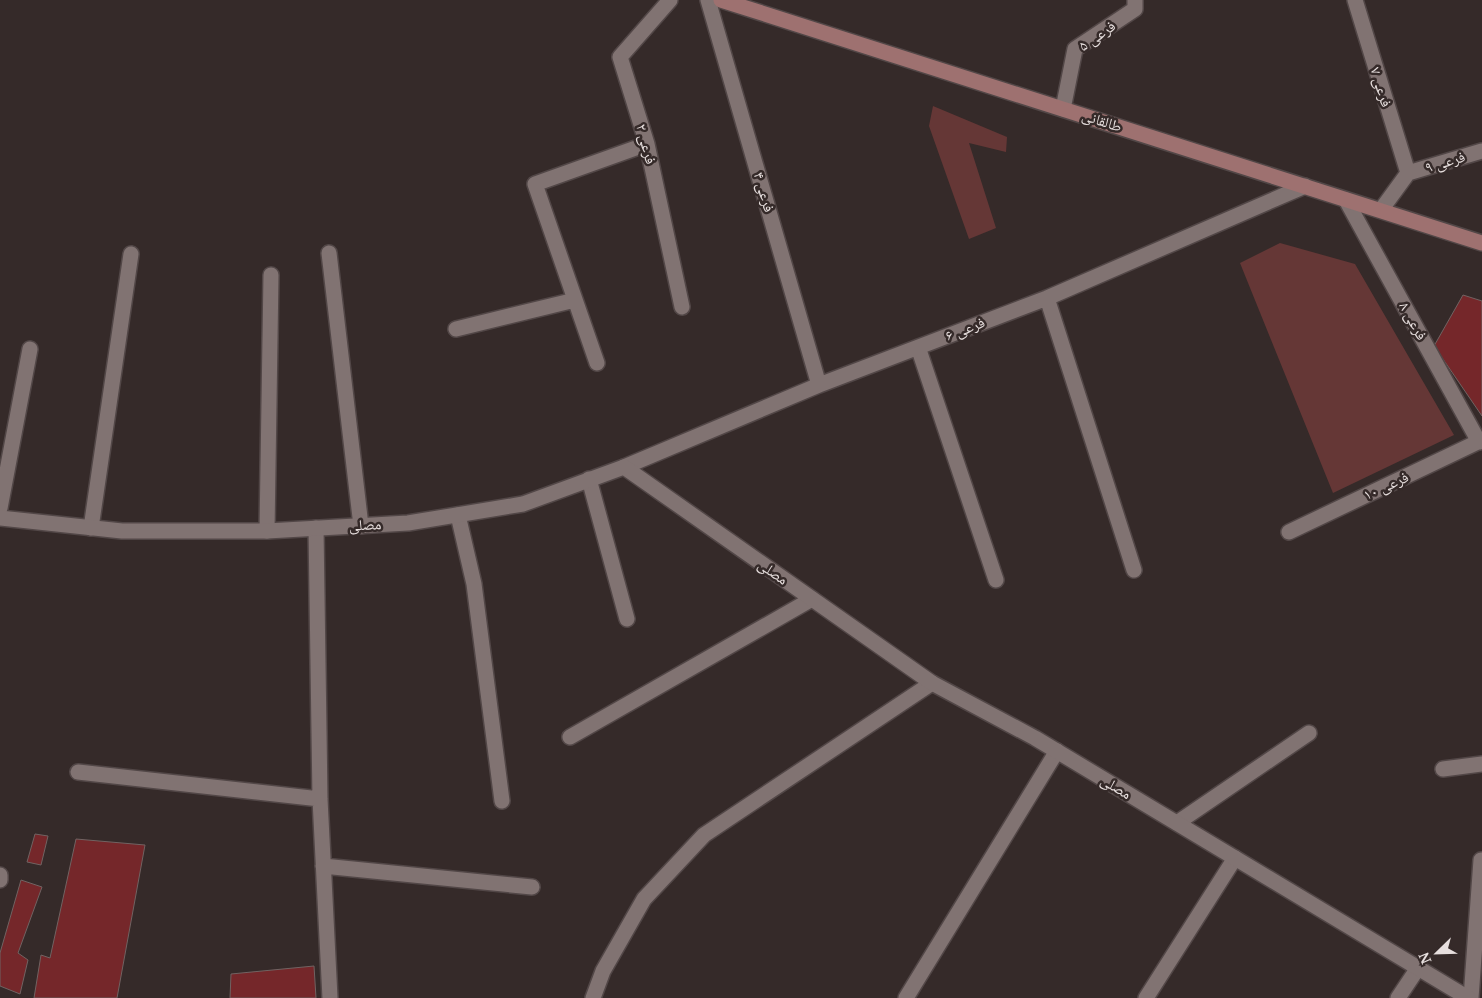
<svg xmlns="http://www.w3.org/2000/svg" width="1482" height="998" font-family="'Noto Serif','Noto Naskh Arabic',serif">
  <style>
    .green { fill: #653736 }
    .building { fill: #75272a; stroke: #716362 }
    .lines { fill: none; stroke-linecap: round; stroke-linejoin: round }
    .minor-casing { stroke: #524747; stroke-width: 18 }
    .tertiary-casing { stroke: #524747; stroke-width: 18 }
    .secondary-casing { stroke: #524747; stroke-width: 18 }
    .minor { stroke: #817372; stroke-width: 15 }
    .tertiary { stroke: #817372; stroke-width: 15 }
    .secondary { stroke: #9e7170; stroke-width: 15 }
    .labels { text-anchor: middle; stroke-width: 5; stroke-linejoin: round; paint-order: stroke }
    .street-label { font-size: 15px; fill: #e7dfde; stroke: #352a29 }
  </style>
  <rect width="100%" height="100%" fill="#352a29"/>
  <path class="green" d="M933,106l74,31 -1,15 -37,-9 27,85 -27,11 -40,-113z
    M1280,243l75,21 99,171 -121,58 -93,-230z"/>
  <path class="building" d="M1463,295l19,6v115l-48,-70z
    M35,834l13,2 -7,29 -14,-3z
    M76,839l69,6 -28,153h-83l7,-43 9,3z
    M21,880l21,7 -24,66 10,7 -8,34 -20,-8v-33z
    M314,966l2,32h-86l1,-24z"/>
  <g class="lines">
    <defs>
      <path id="minor" d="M670,0l-50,57 27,87 35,163
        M708,0l111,385
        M1355,0l53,173
        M1063,109l12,-60 60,-40v-9
        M1408,173l74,-22
        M1346,200l133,242
        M1381,210l27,-37
        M329,253l32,273
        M1047,298l87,272
        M456,329l119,-29
        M918,347l78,233
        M597,363l-62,-179 112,-40
        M624,467l195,-82 228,-87 258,-112
        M589,479l38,140
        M0,508l30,-159
        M458,515l16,69 28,217
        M91,528l40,-274
        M316,528l4,271 10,199
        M267,531l4,-256
        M1289,532l193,-92
        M570,737l242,-138
        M1443,769l39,-5
        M78,772l242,27
        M1177,823l132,-90
        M323,866l209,21
        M0,875v5
        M593,998l10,-27 41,-72 60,-64 228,-152
        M906,998l151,-247
        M1146,998l89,-140
        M1398,998l20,-30
        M1471,998l10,-138"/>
      <path id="tertiary" d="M0,518l122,13h145l141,-8 115,-19 101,-37 308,216 103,55 433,260"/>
      <path id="secondary" d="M721,0l761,243"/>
    </defs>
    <use href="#minor" class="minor-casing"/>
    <use href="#tertiary" class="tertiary-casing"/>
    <use href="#secondary" class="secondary-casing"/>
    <use href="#minor" class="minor"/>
    <use href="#tertiary" class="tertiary"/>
    <use href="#secondary" class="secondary"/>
  </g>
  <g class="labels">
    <g class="street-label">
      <text transform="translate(1097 36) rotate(-35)" y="5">فرعی ۵</text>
      <text transform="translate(1381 87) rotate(73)" y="5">فرعی ۷</text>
      <text transform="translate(1102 121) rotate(18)" y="5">طالقانی</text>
      <text transform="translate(646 144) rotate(75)" y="5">فرعی ۲</text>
      <text transform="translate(1445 162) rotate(-17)" y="5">فرعی ۹</text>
      <text transform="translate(764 192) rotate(74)" y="5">فرعی ۴</text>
      <text transform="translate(1413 321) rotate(61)" y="5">فرعی ۸</text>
      <text transform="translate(965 329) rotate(-21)" y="5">فرعی ۶</text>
      <text transform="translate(1386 486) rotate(-25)" y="5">فرعی ۱۰</text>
      <text transform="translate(365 525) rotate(-3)" y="5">مصلی</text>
      <text transform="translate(773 572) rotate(35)" y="5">مصلی</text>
      <text transform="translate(1116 787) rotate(31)" y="5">مصلی</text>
    </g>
  </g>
  <g transform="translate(1437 953) rotate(247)" stroke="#352a29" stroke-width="4" paint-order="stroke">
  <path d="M0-4L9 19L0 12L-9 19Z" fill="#e7dfde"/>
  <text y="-8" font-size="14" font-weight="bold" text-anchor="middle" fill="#e7dfde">N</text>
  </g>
</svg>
